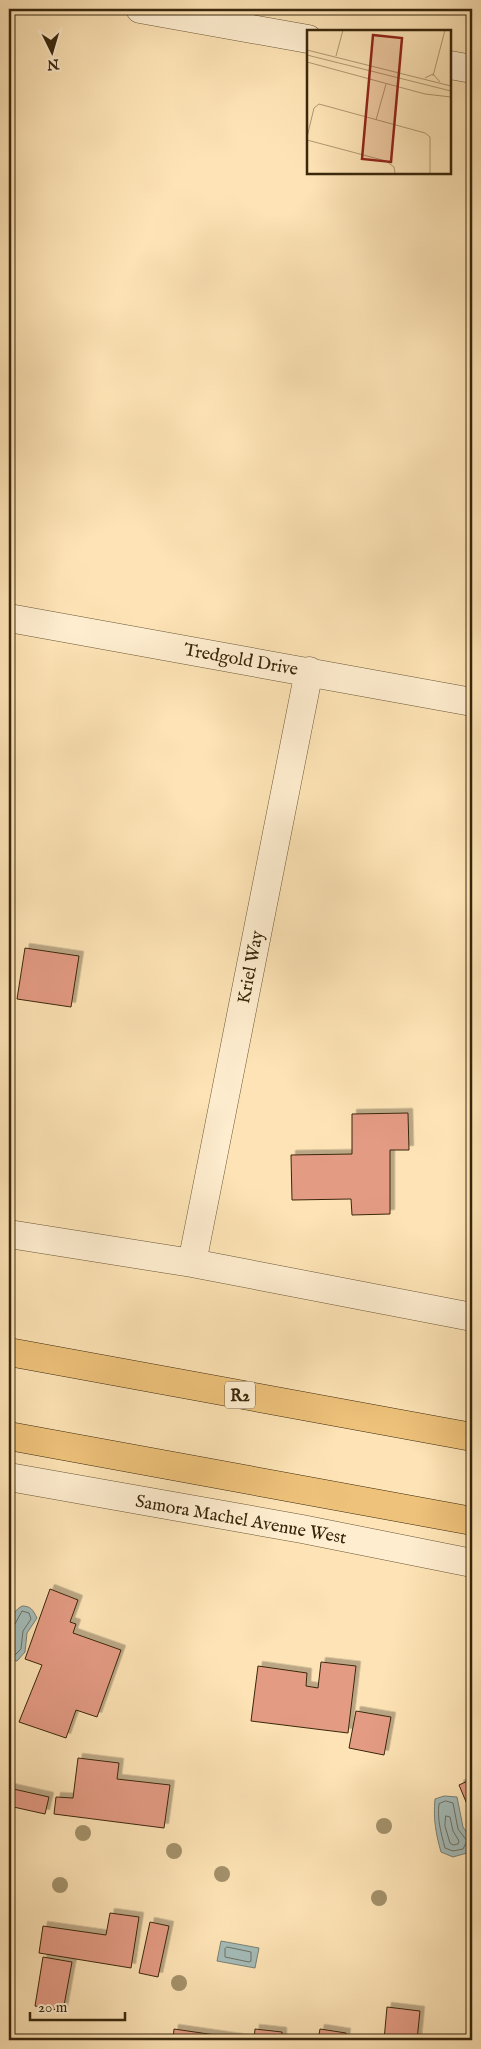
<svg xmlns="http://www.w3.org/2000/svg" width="481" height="2049" font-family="'IM FELL English',serif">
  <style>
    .water { fill: #a4bbb8; stroke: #798073 }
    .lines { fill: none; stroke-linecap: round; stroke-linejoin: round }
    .shore { stroke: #6e7162; stroke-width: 1 }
    .building { fill: #e49b84; stroke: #39270c; filter: url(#shadow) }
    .street-casing { stroke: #6a5636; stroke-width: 29 }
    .highway-casing { stroke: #39270c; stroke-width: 29 }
    .street { stroke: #feedcf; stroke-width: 28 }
    .highway { stroke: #eec27a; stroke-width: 28 }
    .tree { fill: #a3916b }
    .labels { text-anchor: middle; stroke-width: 4.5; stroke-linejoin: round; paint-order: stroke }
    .shield { fill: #feedcf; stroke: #746246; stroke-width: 1 }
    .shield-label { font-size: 16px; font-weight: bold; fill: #39270c }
    .street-label { font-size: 18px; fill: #39270c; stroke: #feedcf }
    .inset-road { fill: none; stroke: #af9871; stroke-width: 1 }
    .view { fill: #8f2418; fill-opacity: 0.15; stroke: #8f2418; stroke-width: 2.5 }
    .inset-edge { fill: none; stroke: #39270c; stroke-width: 2.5 }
  </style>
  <defs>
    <filter id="shadow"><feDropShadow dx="4.5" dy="-4.5" stdDeviation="0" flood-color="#0004"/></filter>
  </defs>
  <rect width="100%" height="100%" fill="#fde3b5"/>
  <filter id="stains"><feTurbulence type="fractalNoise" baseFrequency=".004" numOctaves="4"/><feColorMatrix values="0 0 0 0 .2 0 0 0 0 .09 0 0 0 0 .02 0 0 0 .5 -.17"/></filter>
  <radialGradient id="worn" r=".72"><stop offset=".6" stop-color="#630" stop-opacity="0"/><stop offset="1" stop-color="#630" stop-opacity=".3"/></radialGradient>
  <path class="water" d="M22,1606c9,0 11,4 15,12l-10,15 -2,19 -8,9 -8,-1c-1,-18 -5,-44 13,-54z
    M444,1796l13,1 6,30 9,13 -5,13 -14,4 -12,-5c-5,-18 -8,-33 -6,-53z
    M221,1941l38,7 -4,20 -38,-7z"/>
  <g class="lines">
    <path class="shore" d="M9,1626l6,-2 7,-13 7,2 2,6 -8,12 -2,18 -6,6h-6
      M446,1801l7,2 5,26 9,12 -4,8 -10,2 -8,-3c-4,-15 -8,-29 -6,-44z
      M446,1816l4,1 3,14 6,10 -1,3 -5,1 -3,-2 -5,-17z
      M227,1947l24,5v9l-2,1 -24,-5v-8z"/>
  </g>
  <path class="building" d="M25,948l54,8 -8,51 -54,-8z
    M408,1113l1,37h-19v64l-38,1 -1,-16 -59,1 -1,-45 61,-1v-40z
    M50,1589l28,11 -8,22 6,2 -3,9 48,17 -24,67 -21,-7 -10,28 -47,-16 23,-57 -17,-6z
    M321,1662l35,4 -8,67 -97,-12 7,-55 49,7 -1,13 12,2z
    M356,1711l35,6 -7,38 -35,-7z
    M78,1758l41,5 -2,16 53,6 -6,43 -110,-14 2,-17 17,1z
    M472,1779v37l-13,-31z
    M9,1788l40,9 -4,17 -36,-8z
    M110,1913l29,4 -8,51 -92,-15 4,-27 63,9z
    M150,1922l19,4 -11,51 -19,-4z
    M43,1957l29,5 -9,49 -28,-5z
    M387,2007l33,4 -3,29h-33z
    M174,2029l76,11h-77z
    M255,2029l27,3v8h-28z
    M320,2029l26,4 -1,7h-27z"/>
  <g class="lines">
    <defs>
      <path id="street" d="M140,9l168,30
        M450,65l22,4
        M9,618l463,84
        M9,1234l183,29 280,54
        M192,1263l117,-592
        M9,1477l293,52 170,34"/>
      <path id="highway" d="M9,1352l463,85
        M9,1436l463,85"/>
    </defs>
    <use href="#street" class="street-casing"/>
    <use href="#highway" class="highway-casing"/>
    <use href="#street" class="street"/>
    <use href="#highway" class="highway"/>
  </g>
  <g class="tree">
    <circle cx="384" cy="1826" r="8"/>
    <circle cx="83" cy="1833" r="8"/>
    <circle cx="174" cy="1851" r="8"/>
    <circle cx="222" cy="1874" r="8"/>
    <circle cx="60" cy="1885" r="8"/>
    <circle cx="379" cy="1898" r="8"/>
    <circle cx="179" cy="1983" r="8"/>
  </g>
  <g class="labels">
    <rect class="shield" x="225" y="1381.5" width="30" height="27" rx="4"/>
    <g class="shield-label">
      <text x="240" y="1401">R2</text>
    </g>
    <g class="street-label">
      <text transform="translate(241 659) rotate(10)" y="6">Tredgold Drive</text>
      <text transform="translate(250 967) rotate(-79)" y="6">Kriel Way</text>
      <text transform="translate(241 1519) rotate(10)" y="6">Samora Machel Avenue West</text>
    </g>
  </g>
  <g transform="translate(307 30)">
    <rect width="144" height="144" fill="#fde3b5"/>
    <path class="inset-road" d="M0,20l144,36M0,25l144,36M29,26l7,-26M0,32l118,32 26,3M126,46l12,-46M118,48l8,-4 7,8M69,90l10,-36M0,107l7,-29 5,-4 106,29 5,4v36M0,110l79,21 8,6 1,6"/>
    <path class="view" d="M66,5l29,3 -11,124 -29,-3z"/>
    <rect width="144" height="144" class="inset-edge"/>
  </g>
  <rect width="481" height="2049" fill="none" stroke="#fde3b5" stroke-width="30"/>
  <rect x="10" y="10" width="461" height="2029" fill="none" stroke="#39270c" stroke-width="2.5"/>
  <rect x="15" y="15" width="451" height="2019" fill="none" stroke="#39270c"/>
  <g transform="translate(52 52) rotate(175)" stroke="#feedcf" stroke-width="4" paint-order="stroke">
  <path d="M0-4L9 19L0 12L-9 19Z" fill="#39270c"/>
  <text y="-8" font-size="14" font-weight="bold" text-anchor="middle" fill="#39270c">N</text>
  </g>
  <path d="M30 2012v8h95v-8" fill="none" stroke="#39270c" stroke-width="2.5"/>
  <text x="38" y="2012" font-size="15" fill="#39270c" stroke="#feedcf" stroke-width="4" paint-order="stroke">20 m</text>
  <rect width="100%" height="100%" filter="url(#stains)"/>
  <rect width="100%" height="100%" fill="url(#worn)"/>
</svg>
